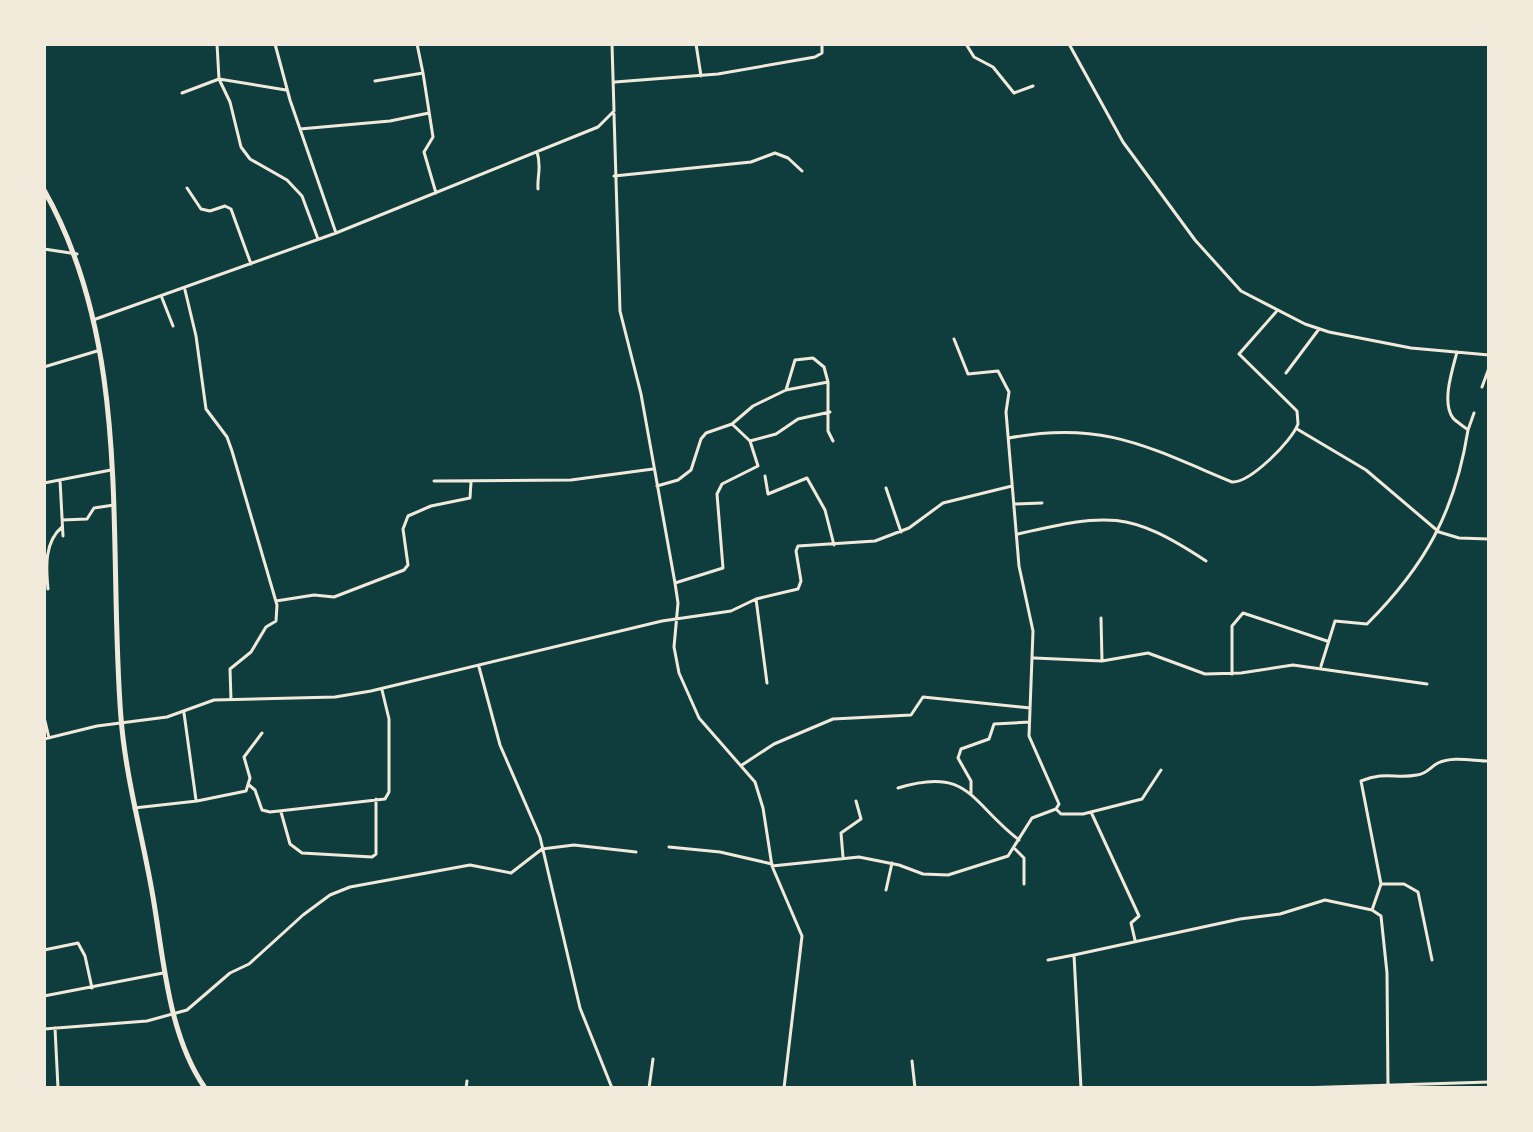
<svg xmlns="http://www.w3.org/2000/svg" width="1533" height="1132" font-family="Lato,sans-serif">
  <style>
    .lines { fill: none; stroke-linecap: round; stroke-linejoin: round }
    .minor { stroke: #f1e9da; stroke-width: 3 }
    .trunk { stroke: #f1e9da; stroke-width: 5 }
  </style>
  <rect width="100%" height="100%" fill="#0f3d3e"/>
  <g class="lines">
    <path class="minor" d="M217,44l2,35 11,23 11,45 9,12 37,21 15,16 16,43
      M275,44l15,56 46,133
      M696,44l5,32
      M966,44l8,13 19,10 21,26 19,-7
      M1069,44l54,98 72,98 46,51 64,33 24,8 82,16 78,7
      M423,73l10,64 -9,15 12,41
      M375,81l48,-8 -6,-29
      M615,82l103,-8 97,-17 7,-4v-9
      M182,93l37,-14 67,11
      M614,114l6,197 21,83 34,189 3,20 -4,44 5,26 20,45 56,64 8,26 9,58 30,70 -18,152
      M300,129l90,-8 39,-8
      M537,152c5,15 0,23 1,37
      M614,176l137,-14 24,-9 13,5 14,13
      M187,188l14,21 9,2 15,-5 6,3 20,55
      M44,249l33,5
      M185,290l11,46 10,73 21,28 5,14 45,154 -1,16 -10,6 -15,25 -21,17 1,31
      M162,298l11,28
      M93,320l243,-87 262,-106 16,-16 -2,-67
      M44,367l53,-16
      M1286,373l33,-44
      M1482,387l7,-19
      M786,390l42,-8v49l5,10
      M1297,429l69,41 73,62 20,6 30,1
      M1468,430l6,-17
      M1009,438c93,-18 139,9 223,44 18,1 60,-41 66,-58l-1,-13 -58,-57 37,-42
      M750,441l26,-7 22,-15 32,-7
      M765,476l3,18 39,-16 18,32 9,35
      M60,480l3,56
      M434,481l137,-1 82,-11
      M44,483l67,-13
      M657,486l21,-6 13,-10 10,-31 5,-6 26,-9 21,-18 33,-16 9,-30 18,-2 11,9 4,15
      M886,488l15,44
      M1014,504l28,-1
      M62,520l25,-1 7,-11 20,-3
      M1018,534c89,-20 109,-25 188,27
      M675,583l48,-15 -6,-74 5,-10 36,-18 -8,-25 -18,-17
      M48,589c-2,-21 -4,-47 14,-62
      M756,599l11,84
      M276,601l38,-6 20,2 70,-27 4,-5 -5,-36 5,-13 23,-10 39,-8 1,-16
      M1101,618l1,43
      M1034,658l68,3 46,-8 57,21 36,-1 52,-8 134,19
      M1321,666l14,-45 32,3c58,-58 88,-112 101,-194 -4,-4 -12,-8 -15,-12 -12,-16 0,-50 4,-66
      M479,667l21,78 40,92 40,171 32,80
      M1232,674v-48l11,-13 84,28
      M184,713l12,87
      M44,717l5,21
      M44,739l53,-13 70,-9 47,-17 121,-3 36,-6 291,-70 69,-10 25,-12 42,-10 3,-8 -5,-30 2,-5 77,-5 34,-13 34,-25 69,-17
      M742,765l32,-21 59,-25 78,-4 12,-18 107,11
      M249,785l6,5 7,20 8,2 115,-13 4,-7v-73l-7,-29
      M898,788c71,-22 72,14 121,52
      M971,793v-12l-13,-23 3,-9 28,-10 5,-15 35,-2
      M134,808l63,-7 49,-10 4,-13 -6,-21 18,-24
      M1057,810l4,4h22l59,-15 19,-29
      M281,812l9,32 12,9 70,4 4,-3v-55
      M1091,812l48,104 -8,7 4,17
      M669,847l51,5 52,12
      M1015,849l9,9v26
      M843,857l-2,-24 20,-14 -5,-18
      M772,866l87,-9 40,8 24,9 25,1 60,-19 24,-38 24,-9 3,-5 -30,-68 4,-105 -14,-65 -13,-154 3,-20 -11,-21 -30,3 -14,-35
      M1381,884h23l14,8 14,68
      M886,890l6,-27
      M1372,910l9,-26 -20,-103c24,-10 35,-2 56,-6 10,-1 13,-8 21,-12 15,-7 35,-2 51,-2
      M44,950l34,-7 7,13 7,32
      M1048,960l26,-5
      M44,996l119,-23
      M55,1028l3,60
      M44,1029l103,-8 40,-11 43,-37 19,-9 54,-49 27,-20 20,-8 120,-22 41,8 31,-24 32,-4 62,7
      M912,1061l3,27
      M466,1088l1,-7
      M649,1088l4,-29
      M1081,1088l-7,-133 166,-36 40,-5 45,-14 47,10 9,6 6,57 1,115
      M1299,1088l190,-6"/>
    <path class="trunk" d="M44,190c90,159 63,352 77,528 5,63 23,123 33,185 10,60 15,133 51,185"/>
  </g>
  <rect width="1533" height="1132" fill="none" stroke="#f1e9da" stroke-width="92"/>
</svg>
